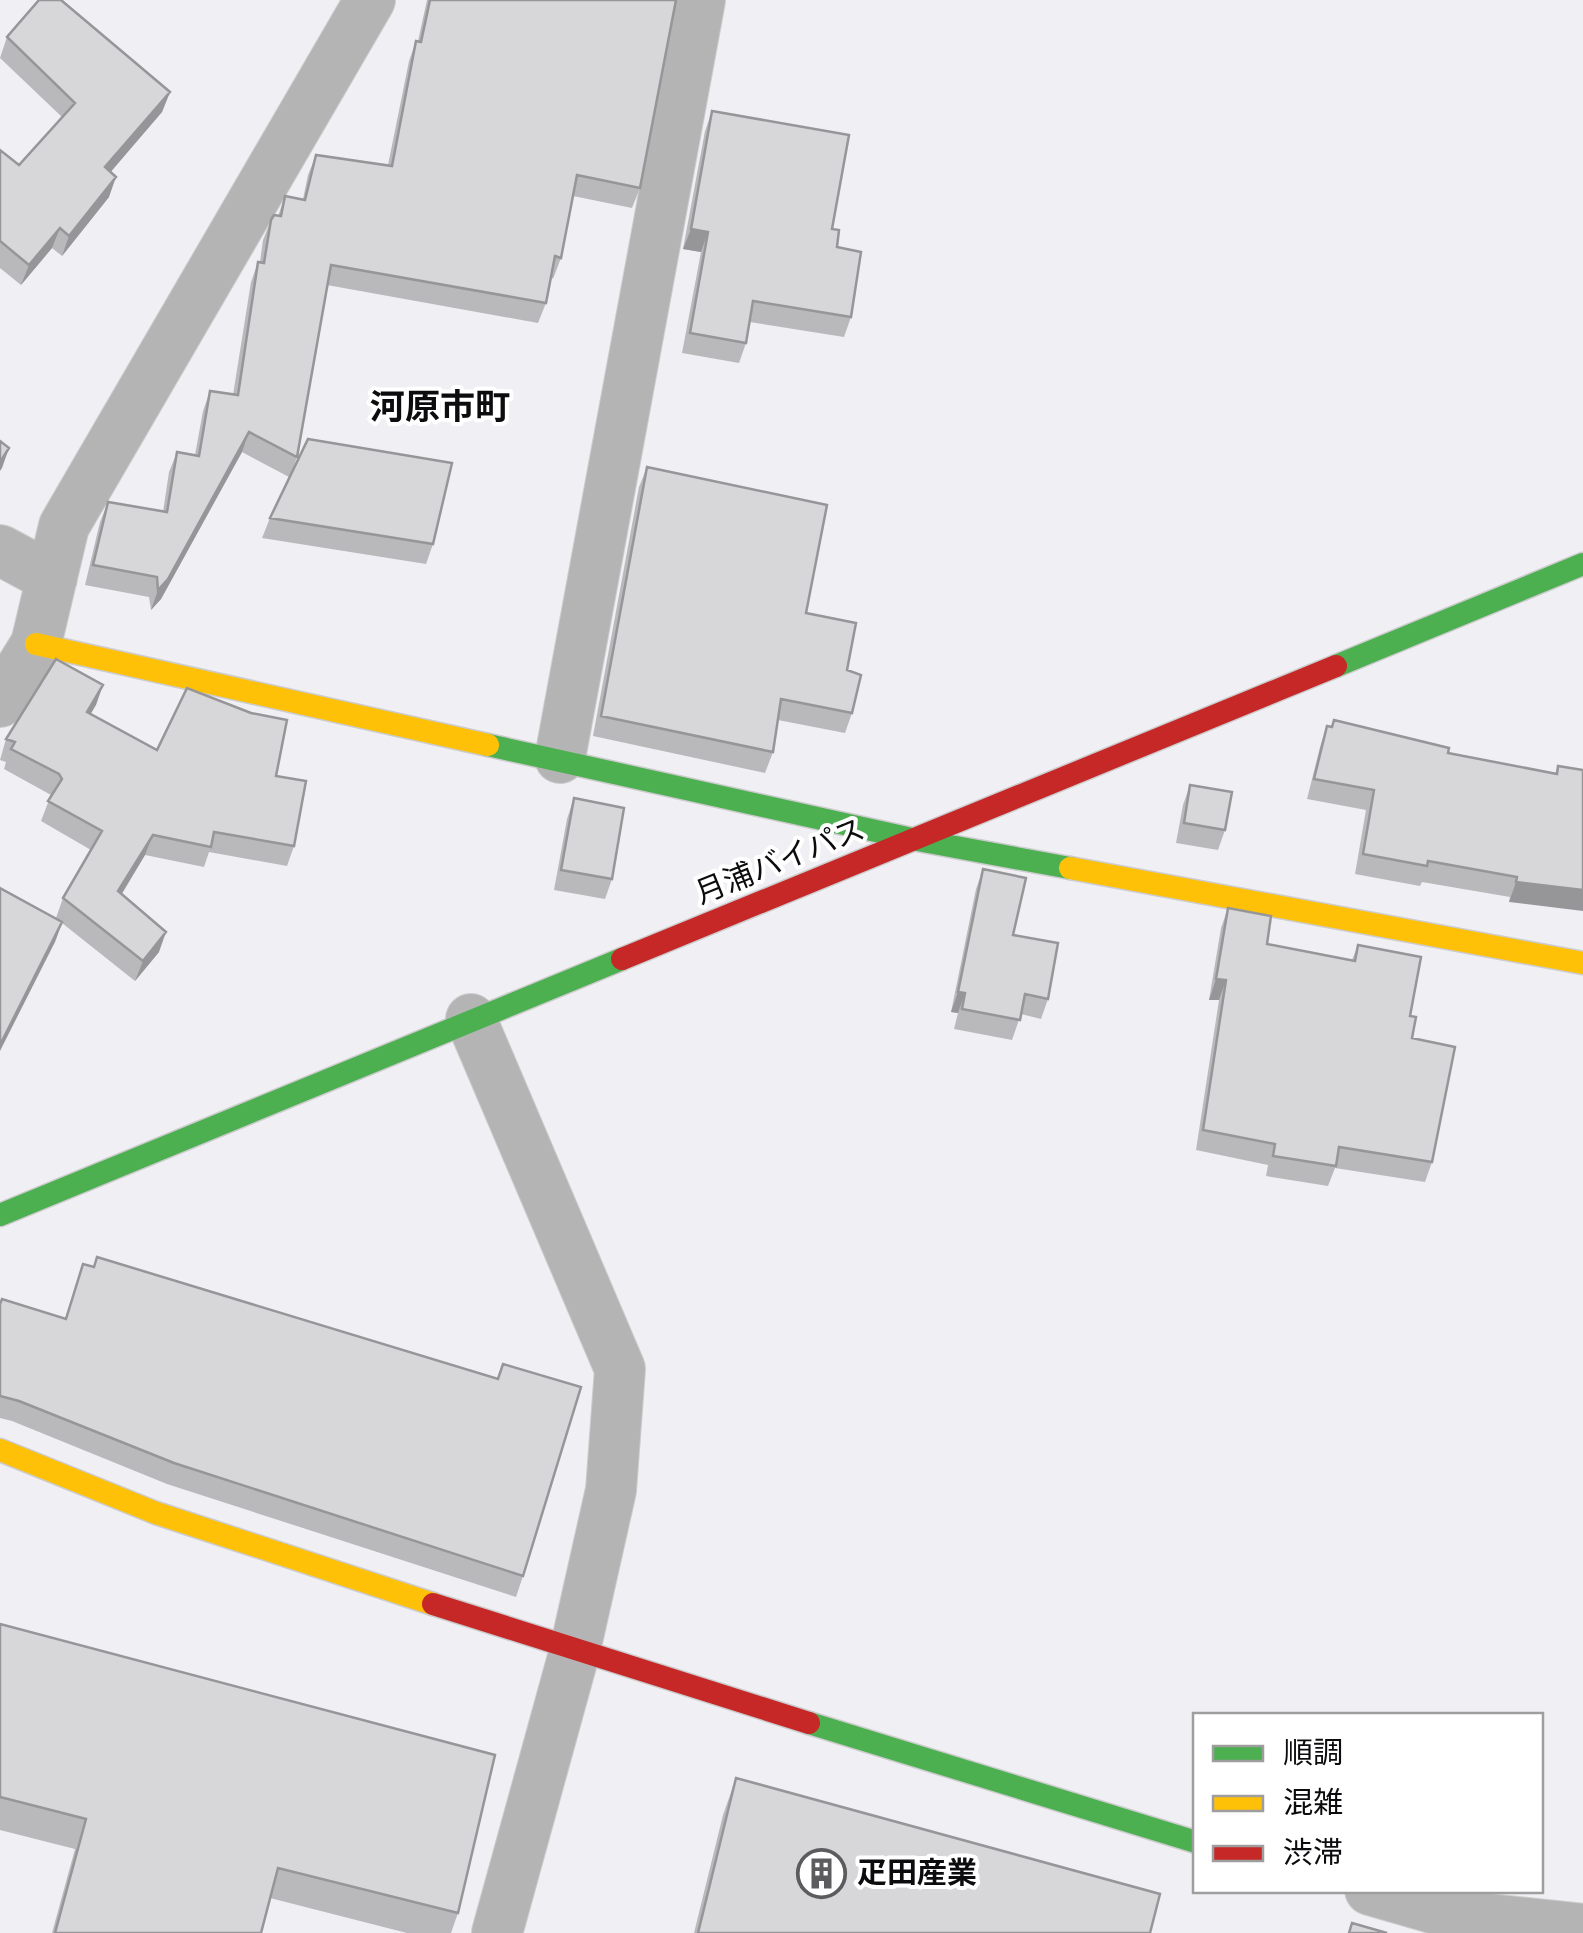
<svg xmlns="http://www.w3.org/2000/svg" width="1583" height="1933" font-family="'Sofia Sans Condensed','Noto Sans JP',sans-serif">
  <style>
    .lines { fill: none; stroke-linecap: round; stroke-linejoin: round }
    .street-casing { stroke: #ccccce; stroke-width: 52 }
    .fast-casing { stroke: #ccccce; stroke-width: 25 }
    .slow-casing { stroke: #ccccce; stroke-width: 25 }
    .jam-casing { stroke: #ccccce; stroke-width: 25 }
    .street { stroke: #b4b4b5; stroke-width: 50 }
    .fast { stroke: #4caf50; stroke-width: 22 }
    .slow { stroke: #ffc107; stroke-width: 22 }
    .jam { stroke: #c62828; stroke-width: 22 }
    .wall { fill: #b9b9bb }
    .shaded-wall { fill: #969699 }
    .building { fill: #d7d7da; stroke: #969699; stroke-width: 2.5 }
    .labels { text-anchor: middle; stroke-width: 8; stroke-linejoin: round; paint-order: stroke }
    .street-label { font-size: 30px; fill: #0c0c0e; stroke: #fff }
    .poi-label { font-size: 30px; font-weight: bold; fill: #0c0c0e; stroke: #fff; text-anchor: start }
    .quarter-label { font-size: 35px; font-weight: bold; fill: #0c0c0e; stroke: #fff }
  </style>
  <rect width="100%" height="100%" fill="#f0eff3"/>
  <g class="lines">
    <defs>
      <path id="street" d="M0,550l52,28
        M0,702l36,-58 28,-118 306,-526
        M560,758l140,-758
        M471,1019l149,350 -9,121 -36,160 -78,283
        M1370,1890l90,26 123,13"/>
      <path id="fast" d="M1336,666l247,-102
        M488,745l424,94 158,29
        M0,1215l622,-256
        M809,1723l387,119"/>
      <path id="slow" d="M36,644l452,101
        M1070,868l513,95
        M0,1450l156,63 277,91"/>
      <path id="jam" d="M622,959l714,-293
        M433,1604l376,119"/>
    </defs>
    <use href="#street" class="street-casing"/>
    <use href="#fast" class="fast-casing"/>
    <use href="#slow" class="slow-casing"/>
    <use href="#jam" class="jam-casing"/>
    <use href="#street" class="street"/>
    <use href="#fast" class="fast"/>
    <use href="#slow" class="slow"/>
    <use href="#jam" class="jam"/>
  </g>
  <path class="wall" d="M427,0h249l-36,188 -8,20 -59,-12 -12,62 -8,21 -2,-2 -5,26 -8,20 -211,-38 -30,172 -7,20 143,67 -7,20 -164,-26 8,-20 19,-41 -47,-25 -81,147 -10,11 -2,-13 -64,-12 15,-63 8,-20 55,10 6,-40 8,-20 18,3 8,-44 7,-20 23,4 18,-113 7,-20h2l3,-22 8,-20 7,-4 7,-20 18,3 5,-24 8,-20 72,10 21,-104 7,-20h2z
    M7,37l163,55 -8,20 -52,60 -1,25 -47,59 -10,-8 -31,37 -21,-17v-118l19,15 43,-48 -62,-59z
    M712,111l120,118 19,88 -7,20 -94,-15 -4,21 -7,20 -57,-10 19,-101 -18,-3 22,-118z
    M647,467l159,146 41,57 5,43 -7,20 -67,-13 -5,32 -8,21 -172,-37 46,-249z
    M103,685l-13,29 67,36 119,26 18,70 -7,20 -78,-14 -5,15 -59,-12 -23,39 37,58 -24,29 -73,-58 -7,19 5,-21 -4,-3 7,-20 28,-48 -50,-29 10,-26 -47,-26 2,-7 -6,-2 6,-21z
    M1327,726l121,27 107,21 3,-8 25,4 -74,132 1,-5 -88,-15 -2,4 -65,-12 11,-64 -59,-11 13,-52z
    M1190,785l35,45 -7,20 -42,-7 7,-38z
    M574,798l38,81 -7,20 -51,-9 13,-71z
    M983,869l30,66 35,64 -7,20 -20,-5 -9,26 -58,-11 4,-16 -7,-1 25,-123z
    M1228,908l39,36 85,16 6,-15 52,71 2,22 20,124 -7,20 -90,-14 -7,18 -62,-10 2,-11 -72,-15 23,-150h-10l12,-72z
    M97,1257l426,319 -7,21 -349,-113 -155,-63 -12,-3v-114l65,14 18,-54 10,3z
    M0,1624l458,289 -7,20h-44l-137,-35 -9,35h-209l23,-84 -75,-19z
    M736,1778l414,155h-456l29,-118z"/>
  <path class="shaded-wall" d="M170,92l-8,20 -65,76 8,-21z
    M116,177l-7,20 -47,59 7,-20z
    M60,228l-8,20 -31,37 8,-20z
    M691,229l17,3 -7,20 -18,-3z
    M249,432l-7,20 -81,147 -10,11 7,-20z
    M9,448l-7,20 -2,3v-9z
    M103,685l-7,20 -16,27 7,-20z
    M153,835l-8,20 -34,56 7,-20z
    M1516,882l67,8v21l-74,-9z
    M62,922l-7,20 -55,109v-6z
    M166,932l-7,20 -24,29 8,-20z
    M1216,979l10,1 -7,20h-10z
    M958,992l7,1 -7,20 -7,-1z"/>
  <path class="building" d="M39,0h22l109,92 -65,75 11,10 -47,59 -9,-8 -31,37 -29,-24v-91l19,15 56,-62 -68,-66z
    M430,0h246l-36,188 -63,-13 -16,83 -6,-2 -9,47 -215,-38 -34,192 -48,-25 -81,147 -10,11 -1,-13 -64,-12 15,-63 59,10 10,-60 22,4 11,-65 28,4 20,-133 6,1 7,-43 3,-5 7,1 4,-20 20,4 11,-45 76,11 24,-125 5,1z
    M712,111l137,24 -17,94 7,1 -2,17 24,5 -10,65 -98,-16 -7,42 -56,-10 18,-101 -17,-3z
    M308,439l144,24 -19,81 -163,-26z
    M0,441l9,7 -9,14z
    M647,467l180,38 -21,108 50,10 -9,47 14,5 -9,38 -71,-14 -8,53 -172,-36z
    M56,659l47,26 -16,27 70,38 30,-62 64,25 36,7 -11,56 30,5 -12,65 -80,-14 -3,15 -58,-12 -35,56 48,41 -23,29 -80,-63 39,-67 -54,-30 14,-22 -3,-5 -48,-25 4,-7 -9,-3z
    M1334,720l115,28 -1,5 109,21 1,-8 25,4v120l-67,-8 1,-5 -89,-16 -1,5 -64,-12 11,-64 -60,-11 13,-53 5,1z
    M1190,785l42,7 -7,38 -41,-7z
    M574,798l50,10 -12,71 -51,-9z
    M983,869l43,9 -13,57 45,8 -10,56 -23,-5 -5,26 -58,-11 3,-16 -7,-1z
    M0,888l62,34 -62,123z
    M1228,908l43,8 -4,28 88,17 3,-16 63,12 -11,59 6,1 -4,21 43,9 -23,115 -93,-15 -3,19 -63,-10 2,-12 -72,-14 23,-150 -10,-1z
    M97,1257l401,122 5,-15 78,23 -58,189 -349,-113 -155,-62 -19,-5v-92l2,-5 64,20 17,-55 11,3z
    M0,1624l495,131 -37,158 -180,-45 -17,65h-206l31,-114 -86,-22z
    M736,1778l424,116 -10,39h-452z
    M1352,1923l35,10h-38z"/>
  <defs>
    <symbol id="building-ring" viewBox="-11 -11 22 22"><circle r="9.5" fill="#fff" stroke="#5c5b5e" stroke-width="1.5"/><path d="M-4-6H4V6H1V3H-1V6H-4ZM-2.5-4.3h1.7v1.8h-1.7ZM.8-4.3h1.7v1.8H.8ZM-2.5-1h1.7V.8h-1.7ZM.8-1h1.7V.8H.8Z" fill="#5c5b5e"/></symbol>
  </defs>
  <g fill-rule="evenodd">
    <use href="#building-ring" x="794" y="1846" width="55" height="55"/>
  </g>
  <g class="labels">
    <g class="street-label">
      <text transform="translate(780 861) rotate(-22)" y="10">月浦バイパス</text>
    </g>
    <g class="poi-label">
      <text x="857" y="1883">疋田産業</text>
    </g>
    <g class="quarter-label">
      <text x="440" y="419">河原市町</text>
    </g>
  </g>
  <rect x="1193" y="1713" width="350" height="180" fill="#ffffff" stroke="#9e9e9f" stroke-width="2.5"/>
  <rect x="1213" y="1746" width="50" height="15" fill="#4caf50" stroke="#9e9e9f" stroke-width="2.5"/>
  <text x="1283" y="1763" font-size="30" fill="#0c0c0e">順調</text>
  <rect x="1213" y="1796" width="50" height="15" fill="#ffc107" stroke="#9e9e9f" stroke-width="2.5"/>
  <text x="1283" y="1813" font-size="30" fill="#0c0c0e">混雑</text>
  <rect x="1213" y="1846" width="50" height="15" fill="#c62828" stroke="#9e9e9f" stroke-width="2.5"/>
  <text x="1283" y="1863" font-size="30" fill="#0c0c0e">渋滞</text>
</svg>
